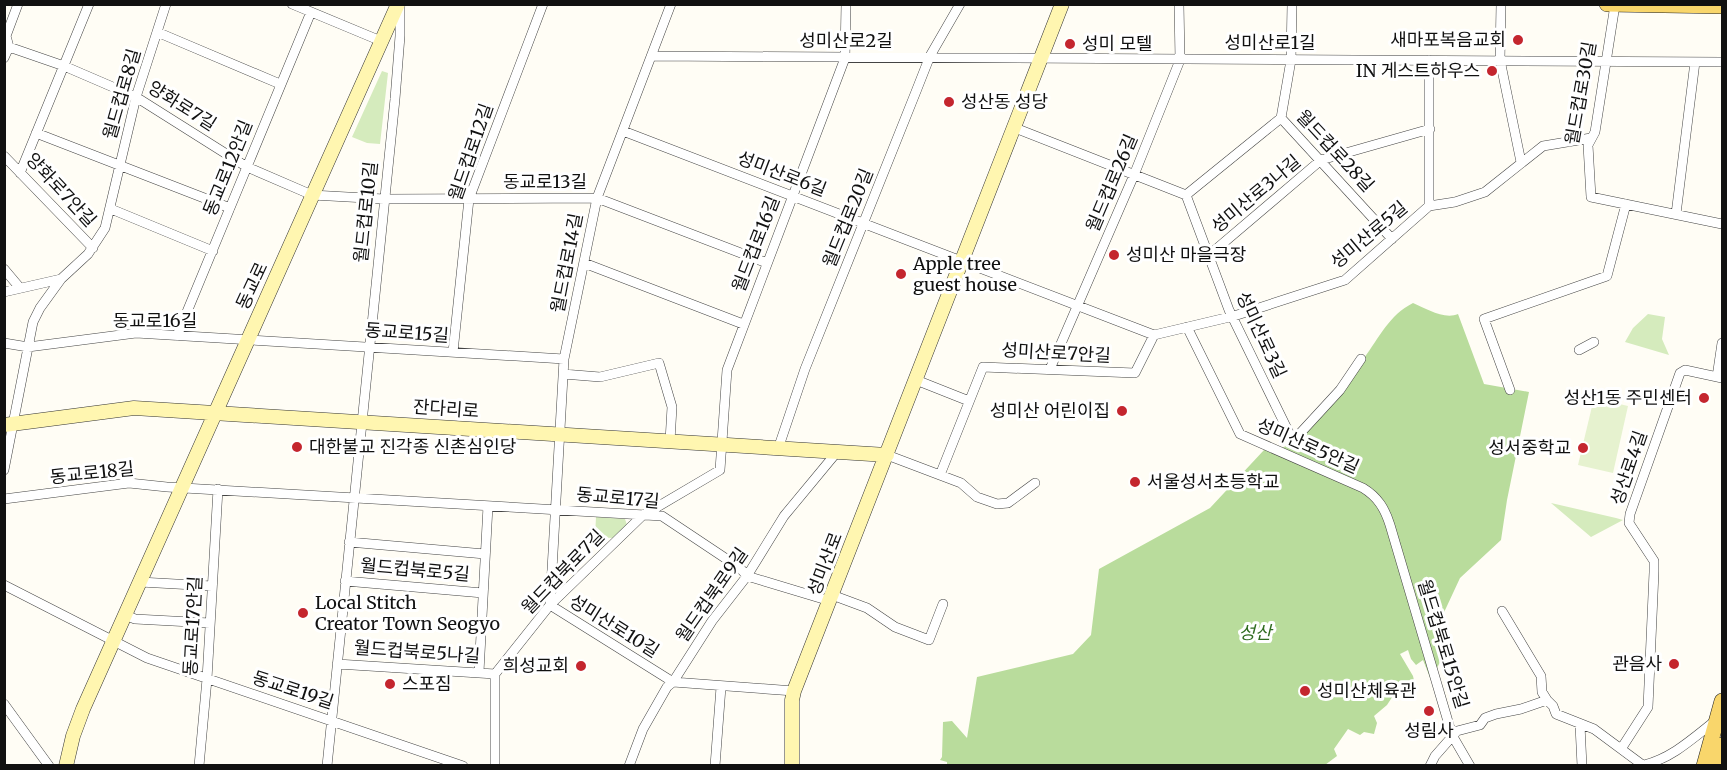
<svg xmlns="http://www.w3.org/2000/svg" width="1727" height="770" font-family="Merriweather,'Noto Sans KR',serif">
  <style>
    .green { fill: #d5ebbd }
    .forest { fill: #b9dc9c }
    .pitch { fill: #e6f2cf }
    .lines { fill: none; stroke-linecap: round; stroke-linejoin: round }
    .street-casing { stroke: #444; stroke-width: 10 }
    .secondary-casing { stroke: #333; stroke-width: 15 }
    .primary-casing { stroke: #222; stroke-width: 16 }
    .street { stroke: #fff; stroke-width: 9 }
    .secondary { stroke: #fff6b0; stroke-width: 14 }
    .primary { stroke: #f9d66b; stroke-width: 15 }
    .poi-dot { fill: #c4262e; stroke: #fff; stroke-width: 2 }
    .labels { text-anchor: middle; stroke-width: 6; stroke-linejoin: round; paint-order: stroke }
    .poi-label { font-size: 18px; fill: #111; stroke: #fff; text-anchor: start }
    .street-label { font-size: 18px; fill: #111; stroke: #fff }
    .park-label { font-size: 18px; font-style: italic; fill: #2f6b1f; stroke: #fff }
  </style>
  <rect width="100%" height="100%" fill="#fffdf5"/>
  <path class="green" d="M382,71l6,2 -8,71 -13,-1 -15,-6z
    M1648,314l17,3 -3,22 7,16 -44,-13 8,-14z
    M1551,503l65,15 7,2 -32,17z
    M596,517l29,2 2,6 -14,13 -18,-1z"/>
  <path class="forest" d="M1413,303c12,5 31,17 45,11l26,70 45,8 -22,108 -6,40 -41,38 -20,43 3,9 -3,2 1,28 -10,20 -8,-20 -7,5 -5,-6 -3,-9 -8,4 13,22 2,9 -5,5 -10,-5 -13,20 -13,11 3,7 -3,11 -10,-2 -4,3 -12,-6 -14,20 3,7 -12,9 -378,1v-4l-7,-2 2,-3 1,-35 9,-1 15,17 10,-61 96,-23 18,-19 8,-66 111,-61 54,-58 15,-1 12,-5c24,-28 49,-56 73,-86 15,-20 25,-43 49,-55z"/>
  <path class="pitch" d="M1594,398l34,8 -15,67 -35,-8z"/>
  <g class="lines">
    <defs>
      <path id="street" d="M292,4l89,37
        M1292,4l-1,56 -10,58 111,121
        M1501,4l-1,56 21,102
        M1615,5l-20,127 -7,13 3,52 131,27
        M157,32l123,52
        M4,49l5,-2 55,19 72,31 111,70 65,28 72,4 213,-1 170,65
        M651,56l1071,6
        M4,58l5,-11 -3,-11 12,-32
        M1015,128l171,67 43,115 64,131 47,-51 21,-31
        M623,131l531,204 80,-19 111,-36 84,-74v-146
        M36,133l194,75
        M4,156l89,92
        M20,173l69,-169
        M1186,195l95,-77
        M1429,206l26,-4 30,-10 58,-46 48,-8
        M111,209l102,42
        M1676,214l19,-152
        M1208,256l113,-96 109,-31
        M584,263l159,61
        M4,269l16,19
        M4,292l57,-13
        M1187,327l53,107 123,54c15,9 22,21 27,37l62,210 18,31
        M177,336l134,-324
        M4,343l24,4 108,-14 428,26
        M1579,350l15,-8
        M453,352l16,-153 74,-195
        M1050,369l84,-194 46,-115 -1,-56
        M563,374l37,3 59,-14 13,44 -2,34
        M1717,377l5,-34
        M916,380l53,21
        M1510,390l-26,-71 123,-43 19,-72
        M778,449l27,-80 112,-280 13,-33 30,-52
        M887,455l74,28 16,14 20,7 11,-1 27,-20
        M4,470l29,-148 7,-14 21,-29 27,-25 17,-26 31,-131 30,-93
        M940,475l43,-108 152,6 19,-38
        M4,499l125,-16 38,4 495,29 78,52 7,8 83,25
        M349,542l136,12
        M345,581l138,12
        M140,582l72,4
        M4,585l143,73 316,108
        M832,595l35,13 28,19 34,13 14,-36
        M550,605l14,-246 33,-161 74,-194
        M550,605l123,77 121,9
        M1502,611l39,65 1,16 5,8
        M125,615l10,4 75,4
        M337,664l158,10
        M479,672l9,-166
        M4,704l45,62
        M1580,725l2,41
        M1621,749l27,-42 6,-135v-11l-25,-38 1,-9 50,-141 5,-3 37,8
        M1644,765c28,-7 48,-26 71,-44
        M199,766l8,-87 11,-190
        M327,766l68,-667 5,-63v-29
        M495,766v-92l55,-69 92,-89 78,-46 7,-100 118,-312 1,-54
        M629,766l14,-37 24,-42 6,-5 39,-61 35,-45 37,-60 53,-64
        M715,766l6,-79
        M1430,766l5,-10 22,-25 23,-6 5,-7 11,-4 25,-5 26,-9 6,6 3,8 38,15 50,37"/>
      <path id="secondary" d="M4,425l130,-17 753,47
        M66,766l7,-30 10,-27 315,-705
        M792,766v-66l2,-9 268,-687"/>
      <path id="primary" d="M1607,4l115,2
        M1704,766l18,-65
        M1716,766l6,-21"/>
    </defs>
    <use href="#street" class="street-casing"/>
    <use href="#secondary" class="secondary-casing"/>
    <use href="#primary" class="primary-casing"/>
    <use href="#street" class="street"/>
    <use href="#secondary" class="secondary"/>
    <use href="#primary" class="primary"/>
  </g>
  <g class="poi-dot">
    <circle cx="1518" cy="40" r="6"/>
    <circle cx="1070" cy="44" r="6"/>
    <circle cx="1492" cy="71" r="6"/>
    <circle cx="949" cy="102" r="6"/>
    <circle cx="1114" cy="255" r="6"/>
    <circle cx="901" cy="274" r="6"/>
    <circle cx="1704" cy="398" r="6"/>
    <circle cx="1122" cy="411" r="6"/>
    <circle cx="297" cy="447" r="6"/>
    <circle cx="1583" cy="448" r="6"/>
    <circle cx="1135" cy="482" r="6"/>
    <circle cx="303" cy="613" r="6"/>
    <circle cx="1674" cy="664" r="6"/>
    <circle cx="581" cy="666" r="6"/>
    <circle cx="390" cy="684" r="6"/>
    <circle cx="1305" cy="691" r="6"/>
    <circle cx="1429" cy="711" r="6"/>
  </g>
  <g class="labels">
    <g class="poi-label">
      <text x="1506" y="46" text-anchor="end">새마포복음교회</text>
      <text x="1082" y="50">성미 모텔</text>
      <text x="1480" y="77" text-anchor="end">IN 게스트하우스</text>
      <text x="961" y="108">성산동 성당</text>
      <text x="1126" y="261">성미산 마을극장</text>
      <text x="913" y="270">Apple tree<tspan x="913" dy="21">guest house</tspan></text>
      <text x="1692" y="404" text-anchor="end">성산1동 주민센터</text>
      <text x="1110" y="417" text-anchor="end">성미산 어린이집</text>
      <text x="309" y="453">대한불교 진각종 신촌심인당</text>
      <text x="1571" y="454" text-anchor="end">성서중학교</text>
      <text x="1147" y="488">서울성서초등학교</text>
      <text x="315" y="609">Local Stitch<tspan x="315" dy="21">Creator Town Seogyo</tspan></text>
      <text x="1662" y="670" text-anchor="end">관음사</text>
      <text x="569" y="672" text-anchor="end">희성교회</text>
      <text x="402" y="690">스포짐</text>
      <text x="1317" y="697">성미산체육관</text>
      <text x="1429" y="737" text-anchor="middle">성림사</text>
    </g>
    <g class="street-label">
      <text x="846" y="47">성미산로2길</text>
      <text x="1270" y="49">성미산로1길</text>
      <text transform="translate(1581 93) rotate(-80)" y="6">월드컵로30길</text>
      <text transform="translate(122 94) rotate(-74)" y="6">월드컵로8길</text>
      <text transform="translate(182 106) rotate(32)" y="6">양화로7길</text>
      <text transform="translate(1335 151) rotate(47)" y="6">월드컵로28길</text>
      <text transform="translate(471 152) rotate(-71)" y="6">월드컵로12길</text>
      <text transform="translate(228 168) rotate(-68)" y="6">동교로12안길</text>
      <text transform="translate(782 174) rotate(21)" y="6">성미산로6길</text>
      <text x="545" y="188">동교로13길</text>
      <text transform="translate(1112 183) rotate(-67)" y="6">월드컵로26길</text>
      <text transform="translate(61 190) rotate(47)" y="6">양화로7안길</text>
      <text transform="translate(1256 194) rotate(-40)" y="6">성미산로3나길</text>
      <text transform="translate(366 212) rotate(-84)" y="6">월드컵로10길</text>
      <text transform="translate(848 218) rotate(-68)" y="6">월드컵로20길</text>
      <text transform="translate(1369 235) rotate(-40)" y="6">성미산로5길</text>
      <text transform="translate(756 244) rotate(-69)" y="6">월드컵로16길</text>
      <text transform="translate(567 263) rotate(-79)" y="6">월드컵로14길</text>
      <text transform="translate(252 286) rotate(-65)" y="6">동교로</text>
      <text x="155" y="327">동교로16길</text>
      <text transform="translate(407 333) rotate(4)" y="6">동교로15길</text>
      <text transform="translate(1261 335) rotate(65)" y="6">성미산로3길</text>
      <text transform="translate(1056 353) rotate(3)" y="6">성미산로7안길</text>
      <text transform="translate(446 409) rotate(4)" y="6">잔다리로</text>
      <text transform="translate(1308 446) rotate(24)" y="6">성미산로5안길</text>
      <text transform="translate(1629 468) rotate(-71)" y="6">성산로4길</text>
      <text transform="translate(92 473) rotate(-6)" y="6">동교로18길</text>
      <text transform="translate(618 498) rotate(5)" y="6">동교로17길</text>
      <text transform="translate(825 564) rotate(-69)" y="6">성미산로</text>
      <text transform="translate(415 570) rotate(5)" y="6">월드컵북로5길</text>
      <text transform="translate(563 572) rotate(-46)" y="6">월드컵북로7길</text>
      <text transform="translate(712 595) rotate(-55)" y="6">월드컵북로9길</text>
      <text transform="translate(193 626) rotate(-87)" y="6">동교로17안길</text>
      <text transform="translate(614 626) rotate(32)" y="6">성미산로10길</text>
      <text transform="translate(1443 644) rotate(73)" y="6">월드컵북로15안길</text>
      <text transform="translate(417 652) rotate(4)" y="6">월드컵북로5나길</text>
      <text transform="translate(293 690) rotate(18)" y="6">동교로19길</text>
    </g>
    <g class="park-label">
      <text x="1255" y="639">성산</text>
    </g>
  </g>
  <rect width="1727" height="770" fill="none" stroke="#111111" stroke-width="12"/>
</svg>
